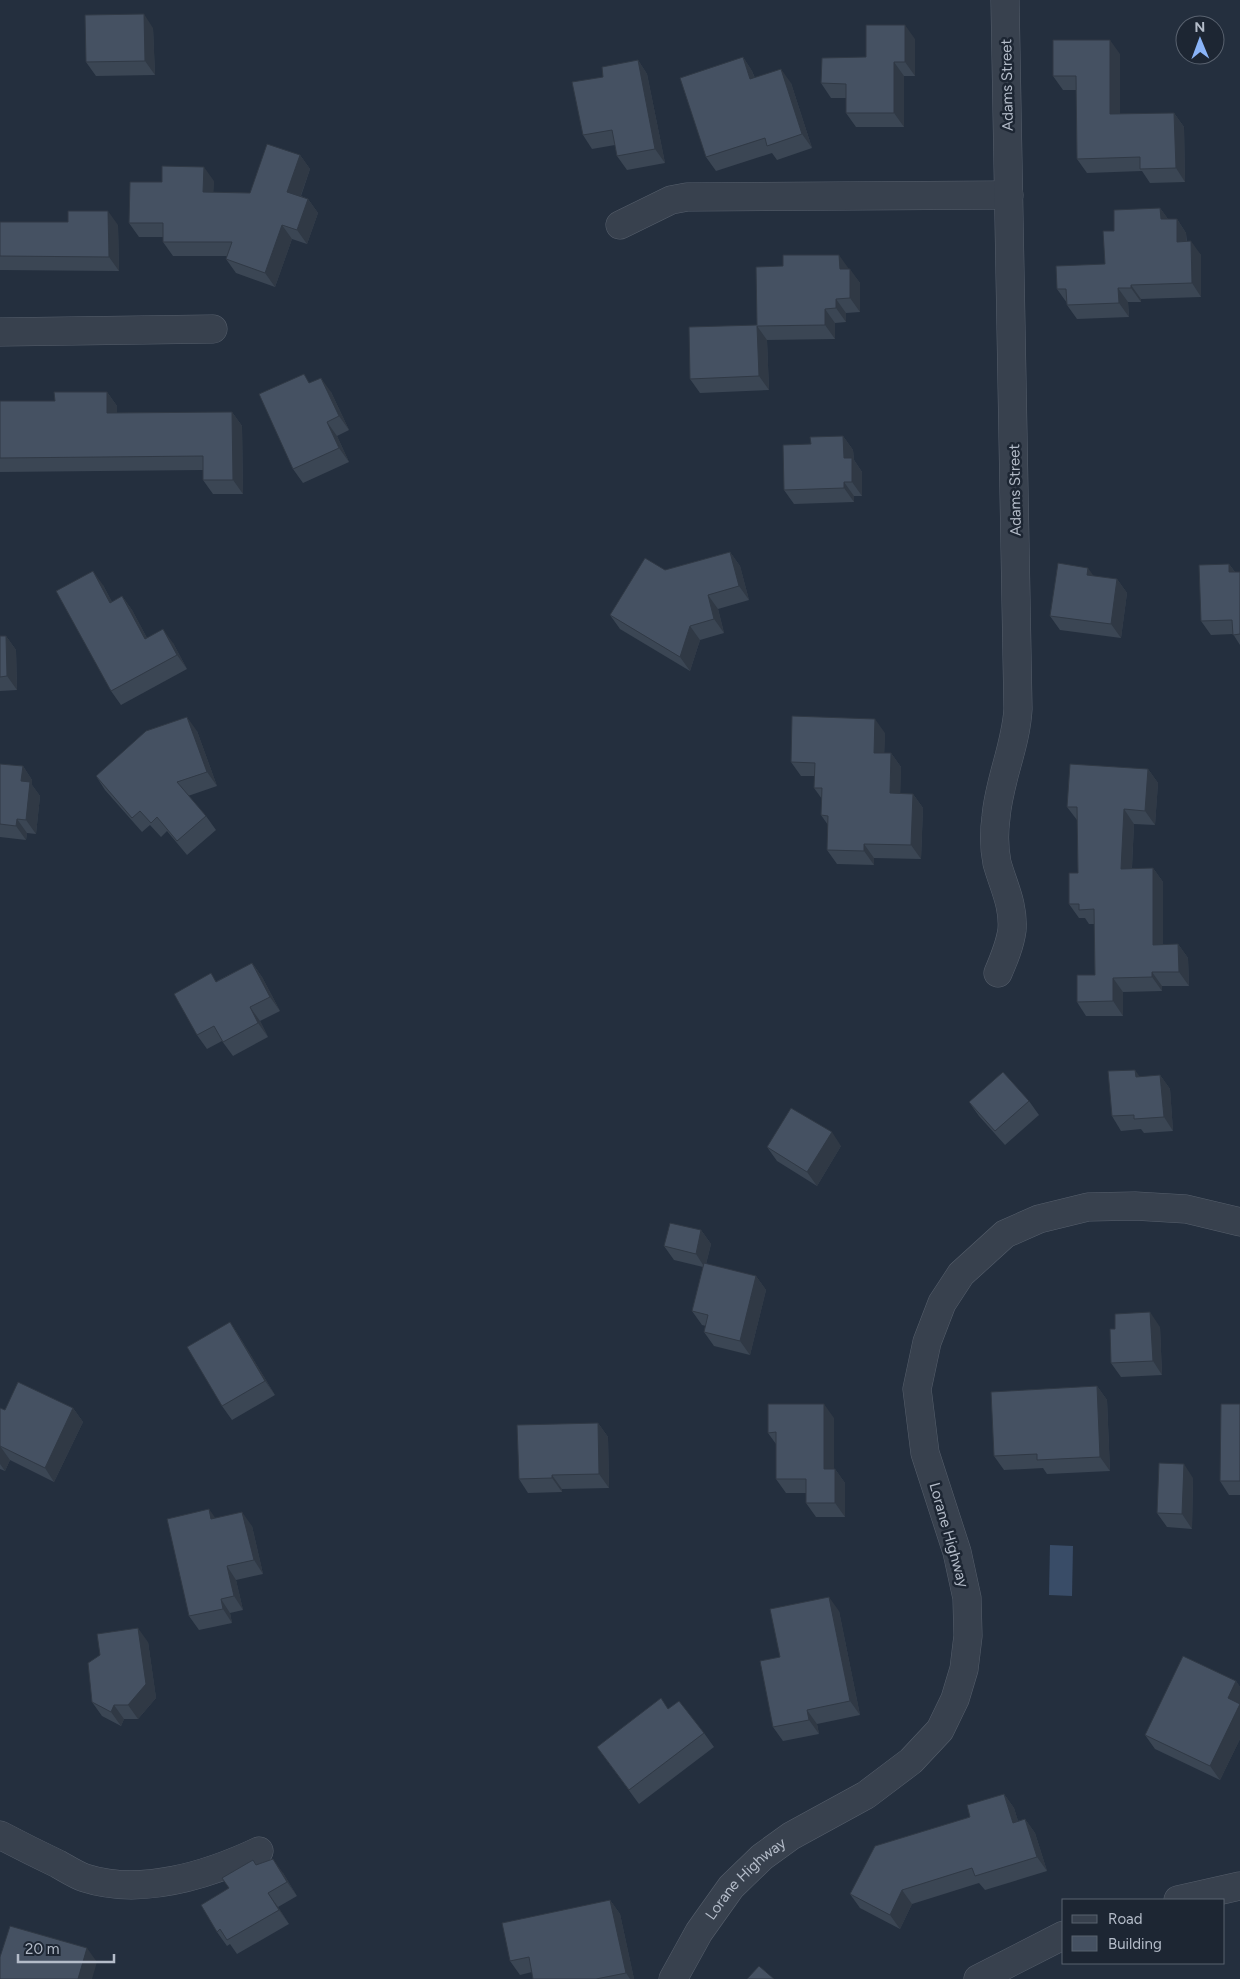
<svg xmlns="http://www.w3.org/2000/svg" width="1240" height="1979" font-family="Figtree,sans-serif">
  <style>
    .water { fill: #394c67 }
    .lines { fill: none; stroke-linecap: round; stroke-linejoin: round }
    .minor-casing { stroke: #565f6c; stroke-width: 29 }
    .minor { stroke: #38414e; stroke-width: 28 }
    .wall { fill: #3b4654 }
    .shaded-wall { fill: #303945 }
    .building { fill: #455162; stroke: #303945 }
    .labels { text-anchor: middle; stroke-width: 5; stroke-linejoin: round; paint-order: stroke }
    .street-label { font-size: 15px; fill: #b4bcc9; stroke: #1d2633 }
  </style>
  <rect width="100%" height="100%" fill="#242f3e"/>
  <path class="water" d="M1050,1545l23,1 -1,50 -23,-1z"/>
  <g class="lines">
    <defs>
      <g id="minor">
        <path d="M620,225l51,-25 16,-3 322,-2"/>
        <path d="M0,332l213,-3"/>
        <path d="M998,973c6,-14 12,-28 14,-43 2,-25 -9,-45 -15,-67 -3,-15 -3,-31 -1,-46 3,-37 20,-71 22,-108l-13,-709"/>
        <path d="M0,1835c19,10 39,20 58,29 9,5 18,11 27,14 56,18 123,-3 174,-27"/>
        <path d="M1178,1900l62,-14"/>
        <path id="s1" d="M673,1979l26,-47 32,-45 31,-30 29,-21 75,-41 45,-34 29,-31 15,-31 9,-30 4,-33 -1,-38 -10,-46 -32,-99 -8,-64 10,-47 15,-39 19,-29 44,-40 34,-15 49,-12 47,-1 51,3 54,13"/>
        <path d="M978,1979l86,-44"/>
      </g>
    </defs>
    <use href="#minor" class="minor-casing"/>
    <use href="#minor" class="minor"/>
  </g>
  <path class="wall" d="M153,28l2,47 -59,1 -10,-14z
    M915,39v37h-11v51h-48l-10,-14v-15h-15l-10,-15 45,-26z
    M1120,54v60l54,-1 10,14 1,55 -35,1 -8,-12 -55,2 -10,-14 -1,-69h-13l-10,-14z
    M743,57l9,14 3,7 36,5 21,65 -35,12 -5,-7 -56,18 -10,-14z
    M638,60l9,14 18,89 -38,7 -10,-14 -2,-11 -23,4 -9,-14 20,-58z
    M300,155l10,14 -9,27 7,3 10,14 -11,31 -15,-5 -17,48 -39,-14 -10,-14 1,-3h-54l-10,-14v-5h-24l-10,-14 33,-41 52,-1 -1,11 37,1z
    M1160,208l8,11h9l9,14 1,9 14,13v42l-60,2v3h-13l1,15 -52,2 -10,-14v-2l-10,-14 48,-25z
    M0,222l118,3 1,46 -119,-1z
    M849,269l11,14v29l-14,1v9l-11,1v16l-68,1 2,50 -69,3 -10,-14 67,-54z
    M310,382l21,10 18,38 -12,6 12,26 -46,21 -10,-14z
    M107,392l10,14v7l115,-1 10,14 1,68h-30l-10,-14v-10l-203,2v-71h55z
    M843,436l10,14 1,10 8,12v24h-8v6l-60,2 -10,-14 27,-46z
    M730,552l10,14 9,34 -31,9 6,24 -24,7 -10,31 -70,-42 -10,-14 55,-45z
    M1229,564l6,8h5v73l-7,-11 -22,1 -10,-14z
    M1094,576l23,3 10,14 -6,45 -61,-8 -10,-14z
    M103,585l9,17 10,-6 10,14 15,28 26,5 14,26 -66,36 -10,-14z
    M0,636h6l10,14 1,40 -17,1z
    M197,731l20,55 -29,10 18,20 10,14 -29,25 -20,-24 -6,6 -11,-12 -8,7 -37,-42 -9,-14z
    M885,733l-1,20h7l10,14 -1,27h13l10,14 -2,51 -47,-1v7l-37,-1 -10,-14 1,-25 -7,-10 1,-16 -8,-11 1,-12h-14l-10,-14z
    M0,764l23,2 9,14v5l8,11 -4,38 -9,-1 -1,7 -26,-3z
    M1148,769l10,14 -3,42 -21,-1 -2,44h21l10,14v62h15l10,14 1,28h-27v5l-39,1v24h-37l-9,-14 18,-27 -1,-51h-5l-4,-6h-6l-10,-14 9,-31 -1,-53 -10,-13z
    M252,963l10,14 18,34 -20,10 8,16 -35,19 -11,-15 -15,8 -10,-14 20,-54z
    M1160,1075l10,14 3,42 -29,2 -3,-4 -20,2 -9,-15 28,-39z
    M1029,1101l10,14 -34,30 -26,-29 -10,-14z
    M841,1146l-24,40 -40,-25 -10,-14z
    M701,1230l10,14 -5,20 50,12 10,14 -16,65 -36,-9 -10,-14 2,-6 -4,-1 -10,-14 11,-44 -29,-7 -10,-14z
    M230,1322l9,14 36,59 -43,25 -10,-14z
    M1160,1327l2,48 -41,2 -10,-14z
    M1097,1386l10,14 3,71 -63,3 -4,-6 -39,2 -10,-14z
    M1240,1404v91h-11l-9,-14z
    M0,1408l5,2 68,-2 10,14 -29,60 -44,-22 -5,11 -5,-2z
    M834,1418v51h1l10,14v34h-29l-10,-14v-10h-20l-10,-14v-35l-8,-11z
    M598,1423l10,14 1,51 -47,1v3l-34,1 -9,-14z
    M1193,1478l-1,51 -25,-2 -10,-14z
    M215,1518l37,8 11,48 -27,6 7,30 -13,3 2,10 -33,7 -10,-14z
    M839,1611l21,104 -43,9 2,10 -36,7 -10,-14 7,-70z
    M148,1642l8,56 -18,21h-14l-3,7 -19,-10 -10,-14z
    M1236,1681l4,6v52l-20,41 -65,-31 -10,-14z
    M668,1709l36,24 10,14 -75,57 -42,-57z
    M1004,1794l10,14 4,13 7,-2 10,14 12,38 -62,19 -6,-7 -67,21 -12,25 -40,-21 -10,-14z
    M257,1865l26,8 14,23 -19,11 11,17 -52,30 -7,-10 -3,2 -10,-14 12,-44z
    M610,1900l10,14 14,65h-101l-1,-7 -12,3 -10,-14z"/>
  <path class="shaded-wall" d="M144,14l9,14 2,47 -10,-14z
    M905,25l10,14v37l-10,-14z
    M1110,40l10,14v74l-10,-14z
    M743,57l9,14 8,22 -10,-14z
    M638,60l9,14 18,89 -10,-14z
    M894,62l10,14v51l-10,-14z
    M781,69l10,14 21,65 -10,-14z
    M1174,113l10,14 1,55 -9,-14z
    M300,155l10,14 -13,37 -10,-14z
    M204,167l10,14 -1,25 -10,-14z
    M308,199l10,14 -11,31 -10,-14z
    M1160,208l10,14 -9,-3z
    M108,211l10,14 1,46 -10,-14z
    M1177,219l9,14 1,23 -10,-14z
    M282,225l10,14 -17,48 -10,-14z
    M1191,241l10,14v42l-9,-14z
    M839,255l10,14h-9z
    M850,269l10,14v29l-10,-14z
    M1131,285l10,14v3l-10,-14z
    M1118,288l10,14 1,15 -10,-14z
    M836,299l10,14v9l-10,-14z
    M825,309l10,14v16l-10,-14z
    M757,326l10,14 2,50 -10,-14z
    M321,378l10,14 18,38 -10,-14z
    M107,392l10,14v21l-10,-14z
    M232,412l10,14 1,68 -10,-14z
    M327,422l10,14 12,26 -10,-14z
    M843,436l10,14 1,10 8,12v24l-10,-14 -8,-24z
    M844,482l10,14v6l-10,-14z
    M730,552l10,14 9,34 -10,-14z
    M1229,564l10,14 -10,-6z
    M1088,568l10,14 -11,-7z
    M93,571l10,14 17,32 -10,-14z
    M1117,579l10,14 -6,45 -10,-14z
    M708,595l10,14 6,24 -10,-14z
    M122,596l10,14 23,43 -10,-14z
    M690,626l10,14 -10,31 -10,-14z
    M163,629l10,14 14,26 -10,-14z
    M6,636l10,14 1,40 -10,-14z
    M187,717l10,14 20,55 -10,-14z
    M875,719l10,14 -1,34 -10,-14z
    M891,753l10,14 -1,40 -10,-14z
    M23,766l9,14v5l8,11 -4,38 -10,-14 -5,-39z
    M1148,769l10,14 -3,42 -10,-14z
    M913,794l10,14 -2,51 -10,-14z
    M1124,809l10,15 -3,59 -10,-14z
    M17,819l10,14 -1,7 -10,-14z
    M864,844l10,14v7l-10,-14z
    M1153,868l10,14v77l-10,-14z
    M1178,944l10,14 1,28 -10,-14z
    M252,963l10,14 18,34 -10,-14z
    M1152,972l10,14v5l-10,-14z
    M1113,978l10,14v24l-10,-15z
    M250,1007l10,14 8,16 -10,-14z
    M1135,1070l10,14 -9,-7z
    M1160,1075l10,14 3,42 -9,-14z
    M832,1132l9,14 -24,40 -10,-14z
    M701,1230l10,14 -6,24 -9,-14z
    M756,1276l10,14 -16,65 -10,-14z
    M1150,1312l10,15 2,48 -9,-14z
    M230,1322l9,14 36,59 -10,-14z
    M1097,1386l10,14 3,71 -10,-14z
    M824,1404l10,14v65l-10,-14z
    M73,1408l10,14 -29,60 -9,-14z
    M598,1423l10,14 1,51 -10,-14z
    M0,1446l10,14 -5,11 -5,-7z
    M1184,1464l9,14 -1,51 -10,-15z
    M835,1469l10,14v34l-10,-14z
    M552,1475l10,14v3l-10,-14z
    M209,1509l10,14 -8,-4z
    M242,1512l10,14 11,48 -9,-14z
    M227,1566l9,14 7,30 -9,-14z
    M829,1597l10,14 21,104 -10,-14z
    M221,1599l9,14 2,10 -9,-14z
    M138,1628l10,14 8,56 -18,21 -10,-14z
    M1236,1681l4,6v52l-20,41 -10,-14 18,-68z
    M114,1705l10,14 -3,7 -10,-14z
    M807,1710l10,14 2,10 -10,-14z
    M1004,1794l10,14 9,29 -10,-14z
    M1025,1819l10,14 12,38 -10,-14z
    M273,1859l10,14 14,23 -10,-14z
    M902,1890l10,14 -12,25 -10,-14z
    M268,1893l10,14 11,17 -10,-14z
    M610,1900l10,14 14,65h-4l-4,-6z
    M87,1948l10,14 -5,17h-14z"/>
  <path class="building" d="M144,14l1,47 -59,1 -1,-47z
    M866,25h39v37h-11v51h-48v-29l-25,-1 1,-25 44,-1z
    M1053,40h57v74l64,-1 2,55 -36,1v-12l-63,2 -1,-83h-23z
    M743,57l7,22 31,-10 21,65 -35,12 -2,-8 -59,19 -26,-79z
    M638,60l17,89 -38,7 -5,-26 -29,5 -11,-53 31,-5 -1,-10z
    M267,144l33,11 -13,37 21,7 -11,31 -15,-5 -17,48 -39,-14 6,-17h-69v-19h-34l1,-41h32v-16l42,1 -1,25 47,1z
    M1160,208l1,11h16v23l14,-1 1,42 -61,2v3h-13l1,15 -52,2 -1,-16h-9l-1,-23 49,-2 -2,-33h11v-21z
    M68,211h40l1,46 -109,-1v-34h68z
    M783,255h56l1,14h10v29l-14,1v9l-11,1v16l-68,1 2,50 -69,3 -1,-52 68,-2 -1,-58 27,-1z
    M304,374l5,9 12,-5 18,38 -12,6 12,26 -46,21 -34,-75z
    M54,392h53v21l125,-1 1,68h-30v-24l-203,2v-57h55z
    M843,436l1,22h8v24h-8v6l-60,2 -1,-45 28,-1 -1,-7z
    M730,552l9,34 -31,9 6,24 -24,7 -10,31 -70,-42 35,-57 20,12z
    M1058,563l30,5 -1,7 30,4 -6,45 -61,-8z
    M1229,564v8h11v62l-7,1 -1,-15 -31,1 -2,-56z
    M93,571l17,32 12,-7 23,43 18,-10 14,26 -66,36 -55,-100z
    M0,636h6l1,40 -7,1z
    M792,716l83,3 -1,34h17l-1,40 23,1 -2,51 -47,-1v7l-37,-1 1,-34 -7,-1 1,-27h-8l1,-25 -24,-1z
    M187,717l20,55 -30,10 29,34 -29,25 -20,-24 -6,6 -11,-12 -8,7 -36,-42 50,-45z
    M0,764l23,2 -2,15 9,1 -4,38 -9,-1 -1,7 -16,-2z
    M1070,764l78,5 -3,42 -21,-2 -3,60 32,-1v77l25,-1 1,28h-27v5l-39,1v23l-36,1v-27h18l-1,-66 -15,1v-6h-10v-31h9l-1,-66h-10z
    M252,963l18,34 -20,10 8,16 -35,19 -9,-16 -17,9 -23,-41 37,-21 5,9z
    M1135,1070l1,7 24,-2 4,42 -30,2v-4l-22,1 -4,-45z
    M1003,1072l26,29 -34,30 -26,-29z
    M791,1108l41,24 -25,40 -40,-25z
    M670,1223l31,7 -5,24 -32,-8z
    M704,1263l52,13 -16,65 -36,-9 4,-17 -16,-4z
    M1150,1312l3,49 -42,2 -1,-34h5v-15z
    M230,1322l35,59 -43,25 -35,-59z
    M18,1382l55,26 -28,60 -45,-22v-38l5,2z
    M1097,1386l3,71 -63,3v-6l-43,2 -3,-64z
    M768,1404h56v65h11v34h-29v-24h-30v-47l-8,1z
    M1221,1404h19v77h-20z
    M598,1423l1,51 -47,1v3l-33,1 -2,-54z
    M1159,1463l25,1 -2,50 -25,-1z
    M209,1509l2,10 31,-7 12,48 -27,6 7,30 -13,3 2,10 -34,7 -22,-97z
    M829,1597l21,104 -43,9 2,10 -36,7 -13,-66 20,-4 -10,-48z
    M138,1628l8,56 -18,21h-14l-3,7 -19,-10 -4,-39 12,-8 -3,-21z
    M1183,1656l53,25 -8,17 12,6 -30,62 -65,-31z
    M661,1698l7,11 11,-8 25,32 -75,57 -32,-43z
    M1004,1794l9,29 12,-4 12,38 -62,19 -3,-8 -70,22 -12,25 -40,-21 25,-48 95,-29 -3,-12z
    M273,1859l14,23 -19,11 11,17 -52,30 -7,-11 -3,3 -16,-27 28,-17 -7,-10 31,-18 3,5z
    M610,1900l16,73 -30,6h-63l-4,-22 -19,4 -8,-38z
    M10,1926l77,22 -9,31h-78v-22z
    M759,1966l15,13h-27z"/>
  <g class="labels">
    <g class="street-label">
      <text transform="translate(1007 85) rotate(-91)" y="5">Adams Street</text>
      <text transform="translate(1015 490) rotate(-91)" y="5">Adams Street</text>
      <text transform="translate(949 1535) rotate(74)" y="5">Lorane Highway</text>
      <text dy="5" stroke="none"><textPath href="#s1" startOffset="125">Lorane Highway</textPath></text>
    </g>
  </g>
  <rect x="1062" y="1899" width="162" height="65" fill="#1d2633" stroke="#59626f"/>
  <rect x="1072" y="1915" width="25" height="8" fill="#38414e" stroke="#59626f"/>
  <text x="1108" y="1924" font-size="15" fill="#b4bcc9">Road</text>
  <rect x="1072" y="1936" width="25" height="15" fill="#455162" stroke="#59626f"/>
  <text x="1108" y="1949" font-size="15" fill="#b4bcc9">Building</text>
  <g transform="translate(1200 40) rotate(359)"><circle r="24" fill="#1d2633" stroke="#59626f"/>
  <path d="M0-4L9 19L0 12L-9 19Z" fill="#8ab4f8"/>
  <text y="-8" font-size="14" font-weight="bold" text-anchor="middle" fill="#b4bcc9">N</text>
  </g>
  <path d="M18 1954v8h96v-8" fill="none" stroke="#b4bcc9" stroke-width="2.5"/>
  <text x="25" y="1954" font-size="15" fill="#b4bcc9" stroke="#1d2633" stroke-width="4" paint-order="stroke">20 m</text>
</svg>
